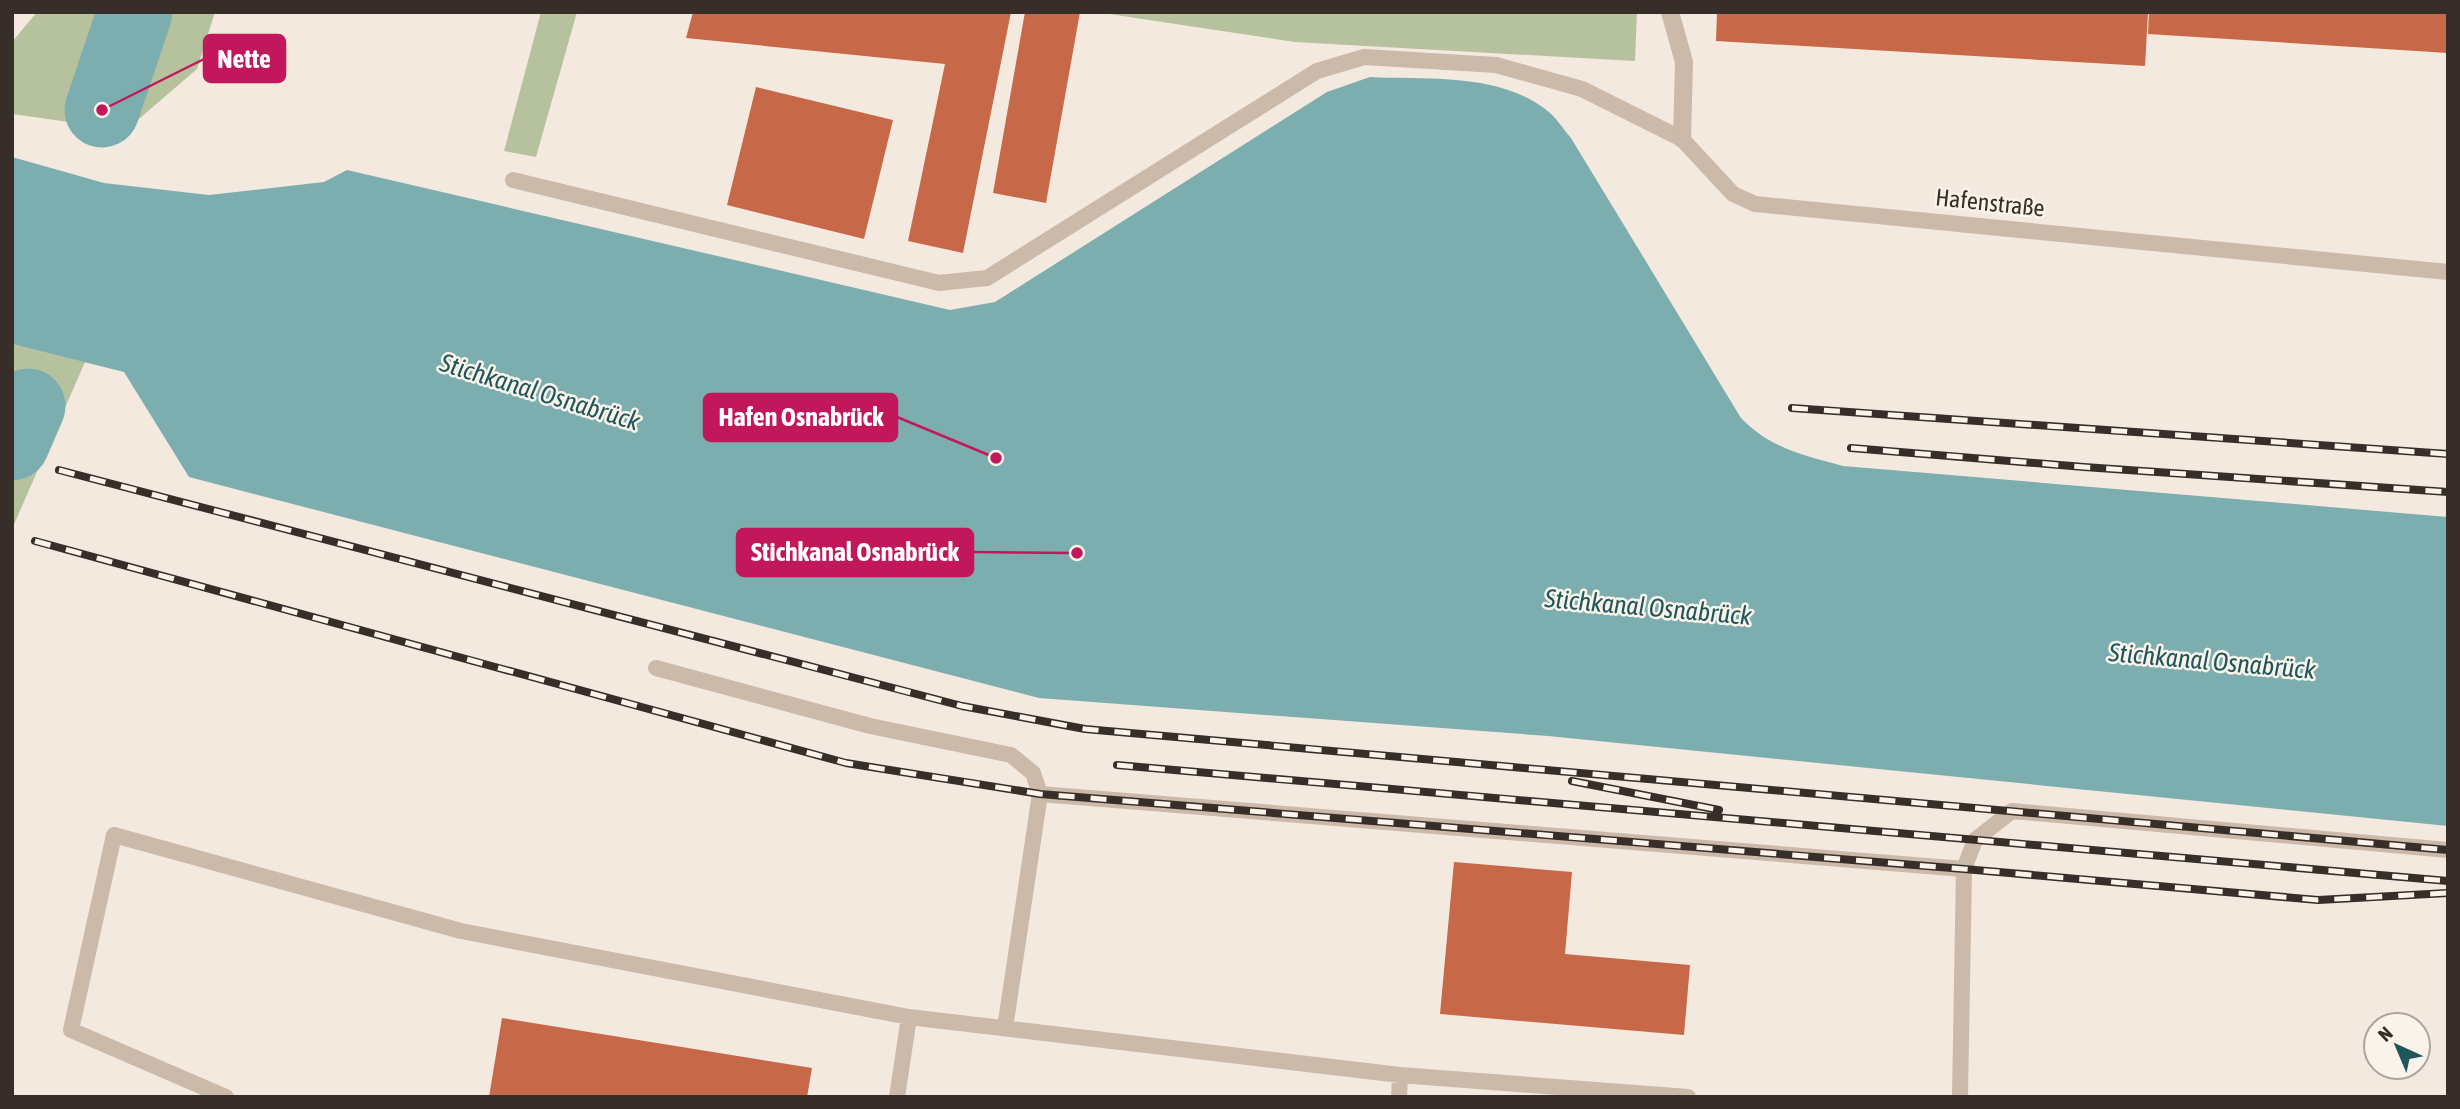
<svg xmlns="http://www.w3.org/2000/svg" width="2460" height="1109" font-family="'Asap Condensed',sans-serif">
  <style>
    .green { fill: #b6c29d }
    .water { fill: #7caeb0 }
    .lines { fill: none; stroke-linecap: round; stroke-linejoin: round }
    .river { stroke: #7caeb0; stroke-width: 75 }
    .building { fill: #c76848 }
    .service { stroke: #cbb9a9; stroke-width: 16 }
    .minor { stroke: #cbb9a9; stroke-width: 18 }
    .rail-casing { stroke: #382e29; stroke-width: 8 }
    .rail { stroke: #faf3ea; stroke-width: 5; stroke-dasharray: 16; stroke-linecap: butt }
    .labels { text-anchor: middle; stroke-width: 5; stroke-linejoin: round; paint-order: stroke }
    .street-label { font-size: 24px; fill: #382e29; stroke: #faf3ea }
    .water-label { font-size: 26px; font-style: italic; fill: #1e565b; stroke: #faf3ea }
    .leader { fill: none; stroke: #c2185b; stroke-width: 2.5 }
    .callout-dot { fill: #c2185b; stroke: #faf3ea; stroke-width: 2.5 }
    .callout { fill: #c2185b; stroke: #c2185b; stroke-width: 2.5 }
    .callout-label { font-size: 26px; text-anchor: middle; font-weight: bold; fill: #fff }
  </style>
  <rect width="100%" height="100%" fill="#f3e9de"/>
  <path class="green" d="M37,12h178l-18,57 -71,61 -114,-16v-72z
    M541,12h36l-41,145 -32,-6z
    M1096,12h541l-2,49 -340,-19z
    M12,344l73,18 -73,167z"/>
  <path class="water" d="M1370,77c58,3 132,-5 180,36 8,7 14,17 21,25l170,280c29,30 62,37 102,48l605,51v309l-900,-90 -509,-38 -850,-221 -65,-105 -112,-28v-187l92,26 105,12 115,-13 23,-12 603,140 45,-8 332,-210z"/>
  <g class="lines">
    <path class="river" d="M102,110l33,-98
      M12,443l16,-37"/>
  </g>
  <path class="building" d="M693,12h318l-48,241 -55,-12 37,-177 -259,-26z
    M1025,12h55l-34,191 -53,-10z
    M1717,12h431l-3,54 -429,-25z
    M2149,12h299v41l-300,-19z
    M756,87l137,33 -29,119 -137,-34z
    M1454,862l118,10 -7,82 125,11 -6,70 -244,-21z
    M502,1018l310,50 -5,29h-318z"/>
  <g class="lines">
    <path class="service" d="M513,180l426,103 48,-5 330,-207 47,-14 132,8 86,24 100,50 51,55 22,10 693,68
      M656,668l214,58 141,29 22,18 7,21 -35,234
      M1040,794l924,75
      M226,1097l-155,-67 43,-195 347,96 448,86 491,58 288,22
      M897,1097l12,-80
      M1399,1097l1,-22
      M1960,1097l4,-228 11,-29 37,-29 436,39"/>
    <path class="minor" d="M1670,12l14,50 -2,77"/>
    <defs>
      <path id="rail" d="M1792,408l656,46
        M1851,448l233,19 364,25
        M59,470l903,236 123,23 1363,121
        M35,541l811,222 194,31 924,75 354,31 130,-7
        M1117,765l1331,116
        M1572,781l147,29"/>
    </defs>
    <use href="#rail" class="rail-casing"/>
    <use href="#rail" class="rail"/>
  </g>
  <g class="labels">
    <g class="street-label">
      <text transform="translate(1990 203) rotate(6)" y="8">Hafenstraße</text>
    </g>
    <g class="water-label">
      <text transform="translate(540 392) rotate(17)" y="9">Stichkanal Osnabrück</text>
      <text transform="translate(1648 607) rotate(5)" y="9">Stichkanal Osnabrück</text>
      <text transform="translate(2212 661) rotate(5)" y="9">Stichkanal Osnabrück</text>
    </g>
  </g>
  <path class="leader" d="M102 110L204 59M996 458L897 417M1077 553L973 552"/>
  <g class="callout-dot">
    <circle cx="102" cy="110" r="7"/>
    <circle cx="996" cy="458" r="7"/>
    <circle cx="1077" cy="553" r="7"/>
  </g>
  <g class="callout">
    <rect x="204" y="35" width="81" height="47" rx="7"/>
    <rect x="704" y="394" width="193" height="47" rx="7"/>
    <rect x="737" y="529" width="236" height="47" rx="7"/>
  </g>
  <g class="callout-label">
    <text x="244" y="68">Nette</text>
    <text x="801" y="426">Hafen Osnabrück</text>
    <text x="855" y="561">Stichkanal Osnabrück</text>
  </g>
  <rect width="2460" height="1109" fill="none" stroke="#382e29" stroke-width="28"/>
  <g transform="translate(2397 1046) rotate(316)"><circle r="33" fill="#faf3ea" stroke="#aca49d" stroke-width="2"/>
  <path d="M0-5L12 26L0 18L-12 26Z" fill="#1e565b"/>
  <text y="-10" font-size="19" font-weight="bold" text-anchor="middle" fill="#382e29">N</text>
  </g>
</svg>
